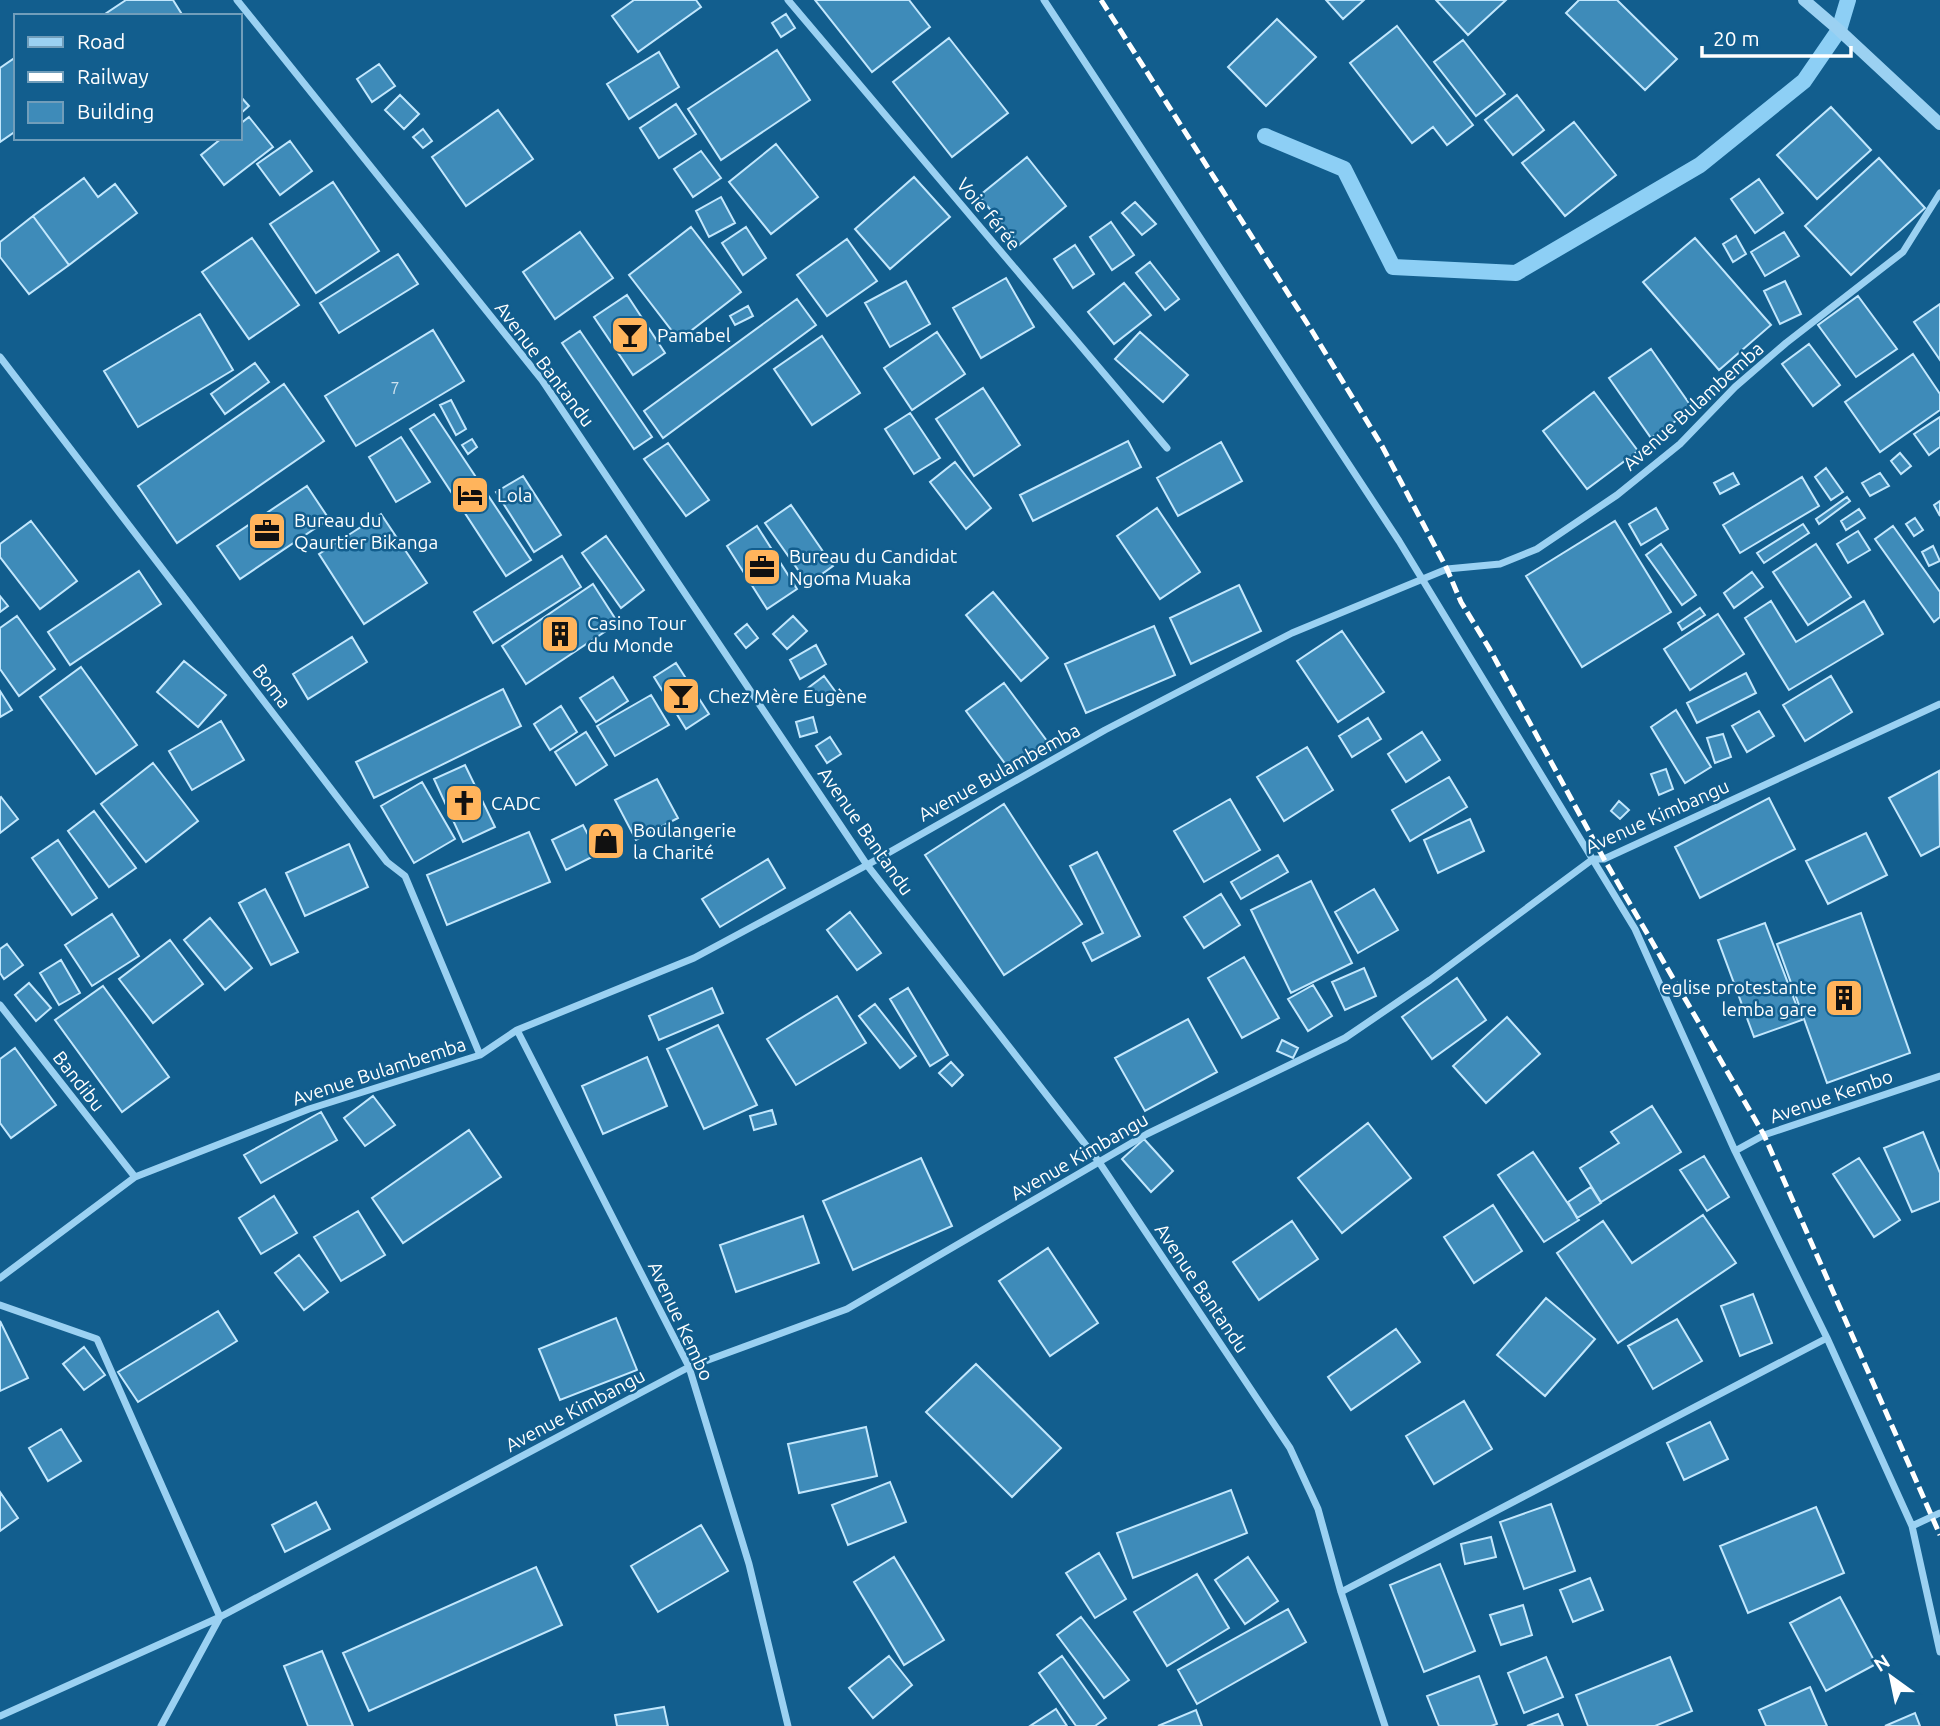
<svg xmlns="http://www.w3.org/2000/svg" width="1940" height="1726" font-family="Ubuntu,sans-serif">
  <style>
    .lines { fill: none; stroke-linecap: round; stroke-linejoin: round }
    .stream { stroke: #8dcff5; stroke-width: 16 }
    .building { fill: #3e8bb9; stroke: #c2e7fd; stroke-width: 2 }
    .minor { stroke: #9bd1f2; stroke-width: 7 }
    .tertiary { stroke: #9bd1f2; stroke-width: 12 }
    .rail { stroke: #fff; stroke-width: 5; stroke-dasharray: 12 5; stroke-linecap: butt }
    .labels { text-anchor: middle; stroke-width: 5; stroke-linejoin: round; paint-order: stroke }
    .number-label { font-size: 16px; fill: #cfe2ee }
    .street-label { font-size: 19px; fill: #fff; stroke: #125e8e }
    .poi-label { font-size: 19px; fill: #fff; stroke: #125e8e; text-anchor: start }
  </style>
  <rect width="100%" height="100%" fill="#125e8e"/>
  <g class="lines">
    <path class="stream" d="M1265,136l79,33 49,98 123,6 184,-108 104,-84 35,-51 9,-30"/>
  </g>
  <path class="building" d="M126,0h47l10,16h-81z
    M634,0h62l5,7 -63,45 -26,-36z
    M815,0h94l21,27 -58,45z
    M1326,0h38l-21,19z
    M1436,0h70l-38,35z
    M1579,0h38l60,59 -32,31 -79,-77z
    M786,14l9,14 -14,9 -9,-14z
    M1277,19l39,38 -50,49 -38,-39z
    M1397,26l76,99 -26,20 -14,-18 -21,16 -62,-80z
    M949,38l59,75 -56,44 -59,-75z
    M1463,40l42,54 -29,22 -42,-54z
    M777,50l33,50 -89,60 -33,-51z
    M659,52l20,35 -50,32 -22,-35z
    M16,57v74l-16,11v-74z
    M379,64l16,22 -23,16 -15,-23z
    M400,95l19,19 -15,15 -19,-19z
    M1517,95l27,35 -31,25 -28,-35z
    M240,96l9,10 -9,8z
    M676,104l20,30 -37,24 -19,-30z
    M1831,107l40,43 -54,49 -40,-44z
    M498,110l35,49 -67,47 -34,-49z
    M249,117l24,30 -49,38 -23,-30 21,-17h18v-14z
    M1574,122l42,53 -51,41 -43,-53z
    M423,129l9,12 -9,7 -10,-11z
    M290,141l22,30 -32,24 -23,-31z
    M776,144l42,53 -47,37 -42,-52z
    M701,151l20,27 -28,19 -19,-28z
    M1027,157l39,49 -47,39 -40,-49z
    M1879,158l46,50 -74,67 -46,-49z
    M914,177l36,40 -60,52 -35,-40z
    M84,178l14,19 17,-13 22,29 -68,52 -36,-49z
    M1759,179l24,34 -28,20 -24,-34z
    M333,182l46,69 -63,42 -46,-69z
    M721,197l14,26 -26,14 -13,-26z
    M1135,202l21,22 -14,11 -20,-22z
    M33,216l36,49 -40,29 -29,-37v-15z
    M1111,222l23,33 -22,15 -22,-33z
    M691,227l50,65 -62,48 -50,-65z
    M746,227l20,31 -23,17 -21,-32z
    M580,232l33,46 -58,41 -32,-47z
    M1784,232l15,24 -34,20 -14,-24z
    M1736,236l10,18 -13,8 -10,-18z
    M252,238l47,67 -50,34 -47,-67z
    M1695,238l76,87 -52,45 -76,-88z
    M847,239l30,42 -50,35 -30,-41z
    M1075,245l19,29 -21,14 -19,-29z
    M398,254l20,30 -79,49 -19,-30z
    M1150,262l29,37 -14,11 -29,-37z
    M1006,278l28,49 -53,31 -28,-50z
    M906,281l24,43 -40,23 -25,-44z
    M1785,281l16,33 -21,10 -16,-33z
    M1124,283l27,32 -37,29 -26,-32z
    M627,295l38,58 -32,22 -39,-58z
    M1858,296l39,53 -41,28 -38,-52z
    M797,299l19,26 -153,113 -19,-27z
    M1940,304v56l-26,-38z
    M748,306l5,10 -18,9 -5,-9z
    M200,314l33,56 -95,57 -34,-56z
    M433,330l31,51 -108,65 -31,-50z
    M580,331l72,106 -18,12 -72,-106z
    M937,332l28,42 -53,36 -28,-42z
    M1140,332l48,43 -25,27 -48,-43z
    M822,336l38,57 -48,32 -38,-56z
    M1809,344l31,41 -27,21 -31,-42z
    M1651,349l42,60 -42,29 -42,-60z
    M1913,354l27,40v16l-60,42 -35,-50z
    M255,363l14,19 -44,32 -14,-20z
    M284,384l40,57 -147,102 -39,-57z
    M983,388l37,57 -46,31 -38,-57z
    M1594,392l44,59 -51,38 -44,-58z
    M451,400l15,29 -10,6 -16,-30z
    M910,413l30,45 -26,16 -29,-45z
    M434,414l97,146 -25,16 -96,-147z
    M1940,417v30l-11,8 -15,-21z
    M401,437l29,45 -34,20 -27,-45z
    M472,439l5,8 -9,7 -6,-9z
    M1128,441l13,26 -108,54 -13,-26z
    M1221,442l21,39 -64,35 -21,-38z
    M668,443l41,57 -23,16 -42,-57z
    M1900,453l11,13 -10,8 -10,-13z
    M955,462l36,46 -25,21 -36,-47z
    M1826,468l17,24 -12,8 -16,-23z
    M1733,473l6,11 -19,10 -6,-11z
    M1880,473l9,13 -19,10 -8,-13z
    M523,476l38,59 -27,17 -38,-60z
    M1802,477l17,29 -79,47 -17,-28z
    M307,486l22,33 -89,60 -23,-33z
    M1847,497l3,4 -31,23 -3,-5z
    M1940,501v15l-6,-11z
    M791,505l42,61 -25,18 -43,-61z
    M1157,508l43,64 -40,27 -43,-63z
    M1656,508l12,21 -27,16 -12,-21z
    M1859,509l6,9 -19,12 -5,-9z
    M381,514l46,69 -63,41 -45,-70z
    M1915,518l8,12 -9,6 -8,-12z
    M31,521l46,60 -37,28 -40,-52v-13z
    M1615,521l56,91 -89,55 -56,-91z
    M1803,524l6,9 -45,30 -7,-10z
    M757,526l40,63 -30,20 -40,-63z
    M1893,526l47,66v25l-6,5 -59,-83z
    M1858,531l12,19 -22,13 -11,-19z
    M606,536l38,54 -23,18 -39,-55z
    M1661,544l35,51 -14,10 -36,-50z
    M1816,544l35,53 -43,28 -35,-53z
    M1933,546l7,15 -11,5 -7,-14z
    M562,556l19,31 -88,56 -19,-31z
    M139,571l22,33 -91,61 -22,-33z
    M1752,572l11,15 -29,21 -10,-15z
    M593,584l25,39 -92,61 -24,-38z
    M1239,585l22,46 -70,33 -21,-46z
    M993,592l55,66 -27,23 -55,-66z
    M0,596l8,10 -8,6z
    M1771,601l25,41 68,-41 19,33 -94,56 -44,-72z
    M1700,608l5,7 -23,15 -4,-7z
    M1718,614l26,40 -54,36 -26,-41z
    M17,616l38,53 -36,27 -19,-27v-41z
    M793,616l14,15 -20,18 -14,-15z
    M747,624l11,14 -12,10 -11,-14z
    M1154,626l21,49 -89,38 -21,-49z
    M1342,631l42,61 -46,30 -41,-61z
    M352,637l15,25 -59,37 -15,-25z
    M816,645l10,19 -26,15 -10,-19z
    M184,661l42,34 -28,32 -41,-35z
    M676,663l33,51 -23,15 -32,-52z
    M81,667l56,78 -41,29 -56,-77z
    M1746,673l10,20 -59,30 -10,-20z
    M824,676l11,15 -16,12 -11,-15z
    M1831,676l21,36 -47,29 -22,-36z
    M613,677l15,24 -32,21 -16,-24z
    M1004,683l43,58 -38,28 -43,-58z
    M503,689l18,37 -147,72 -18,-36z
    M0,691l12,19 -12,7z
    M651,695l18,30 -54,31 -18,-30z
    M561,706l16,26 -27,18 -16,-26z
    M1676,710l35,57 -26,16 -34,-56z
    M1759,711l15,25 -27,16 -15,-26z
    M813,717l4,15 -17,5 -4,-15z
    M1368,718l13,21 -29,18 -13,-21z
    M221,721l23,39 -52,30 -23,-39z
    M586,732l21,33 -31,20 -21,-33z
    M1422,732l18,28 -34,22 -18,-28z
    M1723,734l8,23 -16,6 -8,-25z
    M830,737l11,17 -14,9 -11,-17z
    M1307,747l26,43 -49,31 -27,-44z
    M153,763l45,58 -52,41 -45,-58z
    M465,765l30,62 -32,15 -29,-63z
    M1666,769l7,20 -14,6 -8,-21z
    M1939,771l1,75 -19,10 -32,-58z
    M1449,777l18,30 -57,34 -18,-31z
    M657,779l21,39 -42,22 -21,-40z
    M422,782l33,57 -41,24 -33,-57z
    M1,797l17,22 -18,14v-35z
    M1769,798l26,51 -95,49 -25,-51z
    M1230,799l30,51 -56,32 -30,-51z
    M1619,801l10,9 -9,9 -9,-8z
    M1004,804l78,120 -78,51 -79,-120z
    M94,811l42,57 -27,19 -41,-56z
    M1470,819l14,32 -46,22 -14,-33z
    M583,825l15,29 -32,16 -14,-30z
    M529,832l21,50 -103,43 -20,-50z
    M1866,833l21,42 -59,29 -22,-43z
    M58,840l39,58 -25,17 -40,-57z
    M349,844l19,43 -63,29 -19,-43z
    M1097,852l43,84 -48,25 -9,-18 20,-10 -33,-67z
    M1278,855l10,17 -47,27 -10,-17z
    M768,859l17,29 -65,39 -18,-28z
    M1311,881l41,82 -61,30 -40,-83z
    M265,889l33,63 -27,13 -32,-62z
    M1374,889l24,41 -40,23 -23,-41z
    M1221,894l19,31 -36,23 -20,-31z
    M850,912l31,41 -24,17 -30,-40z
    M1861,913l49,140 -83,30 -50,-139z
    M112,914l27,42 -47,30 -27,-41z
    M210,918l42,50 -27,22 -41,-50z
    M1765,923l37,97 -48,17 -36,-97z
    M170,940l33,44 -50,39 -34,-44z
    M7,944l16,21 -19,14 -4,-6v-24z
    M1244,957l35,61 -37,20 -34,-60z
    M61,960l19,33 -21,12 -19,-32z
    M1364,968l12,28 -31,14 -13,-28z
    M1457,978l29,42 -54,39 -30,-42z
    M29,983l22,25 -15,13 -21,-26z
    M1313,985l19,31 -24,15 -20,-32z
    M103,986l66,91 -47,35 -67,-92z
    M712,988l11,25 -64,27 -10,-24z
    M908,988l40,67 -18,11 -40,-67z
    M837,996l29,47 -70,42 -29,-46z
    M875,1004l41,52 -16,12 -41,-52z
    M1507,1017l33,37 -54,49 -33,-37z
    M1188,1019l29,53 -72,39 -30,-53z
    M718,1025l39,80 -53,24 -37,-80z
    M1282,1040l16,8 -5,10 -16,-7z
    M15,1048l41,57 -45,33 -11,-15v-64z
    M647,1057l20,49 -64,28 -21,-48z
    M951,1062l12,13 -11,11 -13,-13z
    M373,1096l22,29 -30,21 -21,-28z
    M1652,1106l29,46 -80,50 -21,-34 39,-25 -8,-11z
    M772,1110l4,14 -22,6 -4,-14z
    M321,1112l16,28 -76,43 -17,-28z
    M1368,1123l43,55 -69,55 -44,-55z
    M469,1130l32,47 -98,66 -31,-45z
    M1923,1132l17,41v28l-28,11 -28,-64z
    M1144,1139l29,32 -22,21 -29,-33z
    M1533,1152l46,68 -35,22 -46,-67z
    M1704,1156l25,41 -22,14 -27,-41z
    M921,1158l31,68 -99,44 -30,-69z
    M1859,1158l41,62 -26,17 -41,-63z
    M1591,1187l10,16 -24,15 -9,-16z
    M274,1196l23,37 -36,21 -22,-36z
    M1493,1205l29,46 -48,32 -30,-46z
    M358,1211l27,44 -44,26 -27,-44z
    M1703,1215l33,48 -118,80 -61,-90 46,-32 29,42z
    M803,1216l16,47 -83,29 -16,-47z
    M1292,1221l26,38 -59,41 -26,-38z
    M1048,1248l50,75 -48,33 -51,-75z
    M299,1255l29,37 -24,18 -29,-37z
    M1753,1294l19,49 -32,13 -19,-50z
    M1546,1298l49,41 -50,57 -48,-41z
    M218,1311l19,30 -99,61 -20,-30z
    M616,1318l21,52 -77,30 -21,-51z
    M1677,1319l25,42 -49,28 -25,-43z
    M0,1321l28,57 -28,13z
    M1396,1329l24,33 -69,48 -23,-33z
    M84,1347l21,28 -21,15 -21,-26z
    M976,1364l85,84 -49,49 -86,-85z
    M1464,1401l28,48 -58,35 -28,-48z
    M1710,1422l18,37 -44,21 -17,-37z
    M866,1427l11,49 -78,17 -11,-49z
    M61,1429l20,32 -33,20 -19,-33z
    M890,1482l16,40 -58,23 -16,-40z
    M1231,1490l16,43 -114,45 -16,-45z
    M0,1492l18,26 -18,13z
    M316,1502l14,27 -45,23 -13,-27z
    M1551,1504l24,67 -51,18 -24,-67z
    M1816,1507l28,66 -96,40 -28,-67z
    M701,1525l27,46 -70,41 -27,-46z
    M1491,1537l5,20 -31,7 -4,-20z
    M1099,1553l27,46 -31,19 -29,-45z
    M894,1557l50,83 -40,25 -50,-83z
    M1248,1557l30,44 -33,23 -30,-44z
    M1440,1564l35,87 -51,21 -34,-87z
    M536,1567l26,58 -193,86 -26,-58z
    M1197,1574l32,54 -62,38 -33,-54z
    M1590,1578l13,32 -30,12 -13,-32z
    M1840,1597l36,67 -50,27 -36,-68z
    M1523,1605l9,30 -31,10 -11,-30z
    M1288,1609l18,33 -109,62 -19,-34z
    M1081,1617l48,63 -25,18 -47,-63z
    M322,1651l31,75h-45l-24,-60z
    M889,1656l23,29 -39,33 -24,-30z
    M1062,1656l44,62 -11,8h-19l-37,-53z
    M1546,1657l17,40 -39,16 -16,-40z
    M1670,1657l22,54 -37,15h-67l-12,-31z
    M1479,1676l18,48 -6,2h-52l-12,-30z
    M1810,1687l17,39h-61l-7,-16z
    M664,1707l4,19h-51l-2,-11z
    M1056,1709l11,17h-37z
    M1196,1710l6,16h-44z
    M1915,1713l5,13h-35z
    M1558,1714l5,12h-36z"/>
  <g class="lines">
    <path class="minor" d="M237,0l305,380 325,485 232,297 191,286 28,61 23,83 44,134
      M788,0l379,448
      M1044,0l355,541 236,388 100,222 92,187 85,188 28,126
      M0,357l387,505 18,14 75,179
      M0,1005l135,172
      M517,1030l172,337 60,197 39,162
      M1735,1151l29,-16 176,-59
      M0,1278l135,-101 174,-68 171,-54 37,-25 177,-72 173,-93 238,-135 187,-97 155,-64 53,-5 37,-15 80,-54 63,-51 55,-57 51,-44 117,-91 37,-59
      M0,1305l97,34 123,278 -59,109
      M1912,1526l28,-13
      M1341,1592l486,-254
      M0,1716l220,-99 469,-250 158,-58 300,-175 198,-96 85,-58 163,-121h11l336,-155"/>
    <path class="tertiary" d="M1804,0l35,30 101,94"/>
    <path class="rail" d="M1101,0l211,331 70,115 65,123 14,33 28,46 115,211 160,276 176,400"/>
  </g>
  <defs>
    <symbol id="bar-square" viewBox="-11 -11 22 22"><rect x="-9" y="-9" width="18" height="18" rx="4" fill="#ffb45c" stroke="#125e8e"/><path d="M-6-5H6L.8 .8V4.5H3.5V6h-7V4.5H-.8V.8Z" fill="#111"/></symbol>
    <symbol id="hotel-square" viewBox="-11 -11 22 22"><rect x="-9" y="-9" width="18" height="18" rx="4" fill="#ffb45c" stroke="#125e8e"/><path d="M-6-4.5h1.5V1H6V5H4.5V3h-9V5H-6ZM-4 0a1.8 1.8 0 1 1 3.6 0ZM.5 0V-2.5h3Q6-2.5 6 0Z" fill="#111"/></symbol>
    <symbol id="office-square" viewBox="-11 -11 22 22"><rect x="-9" y="-9" width="18" height="18" rx="4" fill="#ffb45c" stroke="#125e8e"/><path d="M-6-3h4V-5.5h4V-3h4V5H-6ZM-1-4.5V-3h2v-1.5ZM-6 0V1H6V0Z" fill="#111"/></symbol>
    <symbol id="building-square" viewBox="-11 -11 22 22"><rect x="-9" y="-9" width="18" height="18" rx="4" fill="#ffb45c" stroke="#125e8e"/><path d="M-4-6H4V6H1V3H-1V6H-4ZM-2.5-4.3h1.7v1.8h-1.7ZM.8-4.3h1.7v1.8H.8ZM-2.5-1h1.7V.8h-1.7ZM.8-1h1.7V.8H.8Z" fill="#111"/></symbol>
    <symbol id="church-square" viewBox="-11 -11 22 22"><rect x="-9" y="-9" width="18" height="18" rx="4" fill="#ffb45c" stroke="#125e8e"/><path d="M-1.2-6h2.4v3.5h3.3v2.4h-3.3V6h-2.4V-.1h-3.3v-2.4h3.3Z" fill="#111"/></symbol>
    <symbol id="shop-square" viewBox="-11 -11 22 22"><rect x="-9" y="-9" width="18" height="18" rx="4" fill="#ffb45c" stroke="#125e8e"/><path d="M-5-2.5h2.3a2.7 3.5 0 0 1 5.4 0H5L5.5 6h-11ZM-1.5-2.5h3a1.5 2.3 0 0 0-3 0Z" fill="#111"/></symbol>
  </defs>
  <g fill-rule="evenodd">
    <use href="#bar-square" x="608" y="313" width="44" height="44"/>
    <use href="#hotel-square" x="448" y="473" width="44" height="44"/>
    <use href="#office-square" x="245" y="509" width="44" height="44"/>
    <use href="#office-square" x="740" y="545" width="44" height="44"/>
    <use href="#building-square" x="538" y="612" width="44" height="44"/>
    <use href="#bar-square" x="659" y="674" width="44" height="44"/>
    <use href="#church-square" x="442" y="781" width="44" height="44"/>
    <use href="#shop-square" x="584" y="819" width="44" height="44"/>
    <use href="#building-square" x="1822" y="976" width="44" height="44"/>
  </g>
  <g class="labels">
    <g class="number-label">
      <text x="395" y="394">7</text>
    </g>
    <g class="street-label">
      <text transform="translate(989 214) rotate(50)" y="7">Voie férée</text>
      <text transform="translate(545 364) rotate(53)" y="7">Avenue Bantandu</text>
      <text transform="translate(1693 406) rotate(-42)" y="7">Avenue Bulambemba</text>
      <text transform="translate(272 686) rotate(53)" y="7">Boma</text>
      <text transform="translate(999 772) rotate(-29)" y="7">Avenue Bulambemba</text>
      <text transform="translate(1657 816) rotate(-24)" y="7">Avenue Kimbangu</text>
      <text transform="translate(866 831) rotate(55)" y="7">Avenue Bantandu</text>
      <text transform="translate(379 1071) rotate(-18)" y="7">Avenue Bulambemba</text>
      <text transform="translate(79 1081) rotate(52)" y="7">Bandibu</text>
      <text transform="translate(1831 1096) rotate(-19)" y="7">Avenue Kembo</text>
      <text transform="translate(1079 1156) rotate(-30)" y="7">Avenue Kimbangu</text>
      <text transform="translate(1202 1288) rotate(56)" y="7">Avenue Bantandu</text>
      <text transform="translate(681 1321) rotate(65)" y="7">Avenue Kembo</text>
      <text transform="translate(575 1410) rotate(-28)" y="7">Avenue Kimbangu</text>
    </g>
    <g class="poi-label">
      <text x="657" y="342">Pamabel</text>
      <text x="497" y="502">Lola</text>
      <text x="294" y="527">Bureau du<tspan x="294" dy="22">Qaurtier Bikanga</tspan></text>
      <text x="789" y="563">Bureau du Candidat<tspan x="789" dy="22">Ngoma Muaka</tspan></text>
      <text x="587" y="630">Casino Tour<tspan x="587" dy="22">du Monde</tspan></text>
      <text x="708" y="703">Chez Mère Eugène</text>
      <text x="491" y="810">CADC</text>
      <text x="633" y="837">Boulangerie<tspan x="633" dy="22">la Charité</tspan></text>
      <text x="1817" y="994" text-anchor="end">eglise protestante<tspan x="1817" dy="22">lemba gare</tspan></text>
    </g>
  </g>
  <rect x="14" y="14" width="228" height="126" fill="#125e8e" stroke="#719ebb" stroke-width="2"/>
  <rect x="28" y="37" width="35" height="10" fill="#9bd1f2" stroke="#719ebb" stroke-width="2"/>
  <text x="77" y="49" font-size="21" fill="#ffffff">Road</text>
  <rect x="28" y="72" width="35" height="10" fill="#ffffff" stroke="#719ebb" stroke-width="2"/>
  <text x="77" y="84" font-size="21" fill="#ffffff">Railway</text>
  <rect x="28" y="102" width="35" height="21" fill="#3e8bb9" stroke="#719ebb" stroke-width="2"/>
  <text x="77" y="119" font-size="21" fill="#ffffff">Building</text>
  <g transform="translate(1891 1677) rotate(327)" stroke="#125e8e" stroke-width="5" paint-order="stroke">
  <path d="M0-5L12 26L0 18L-12 26Z" fill="#ffffff"/>
  <text y="-10" font-size="19" font-weight="bold" text-anchor="middle" fill="#ffffff">N</text>
  </g>
  <path d="M1702 46v10h149v-10" fill="none" stroke="#ffffff" stroke-width="3.5"/>
  <text x="1713" y="46" font-size="21" fill="#ffffff" stroke="#125e8e" stroke-width="5" paint-order="stroke">20 m</text>
</svg>
